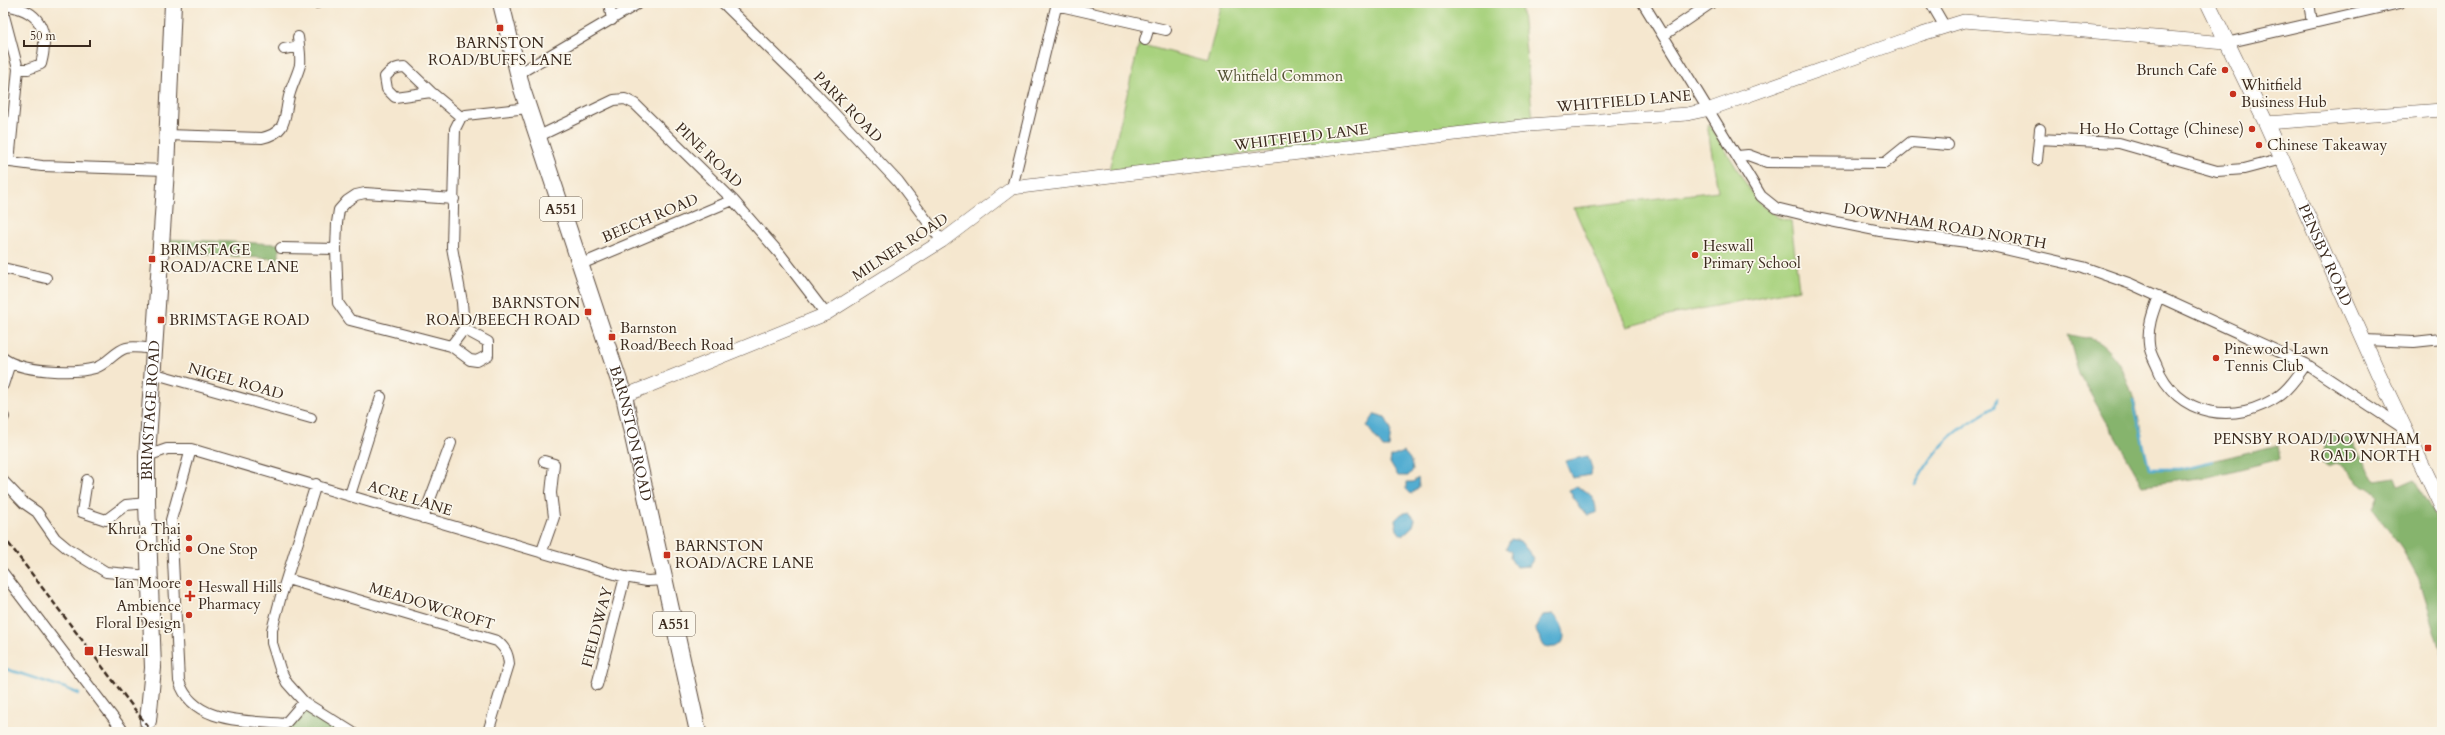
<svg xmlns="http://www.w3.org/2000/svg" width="2445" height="735" font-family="Cardo,serif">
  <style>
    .green { fill: #a8d27e; stroke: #727e4e }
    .forest { fill: #86b46d; stroke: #606f46 }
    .water { fill: #53add1; stroke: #476c78 }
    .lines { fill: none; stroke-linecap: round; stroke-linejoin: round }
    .stream { stroke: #53add1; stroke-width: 2.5 }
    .primary-tunnel { stroke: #d0c1ac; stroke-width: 16; stroke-dasharray: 16 8; stroke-linecap: butt }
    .minor-casing { stroke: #574639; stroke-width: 12 }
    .tertiary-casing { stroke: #574639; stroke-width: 14 }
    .secondary-casing { stroke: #574639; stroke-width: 16 }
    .primary-casing { stroke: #574639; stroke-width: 18 }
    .minor { stroke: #fff; stroke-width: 10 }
    .tertiary { stroke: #fff; stroke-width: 13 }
    .secondary { stroke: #fff; stroke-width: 15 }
    .primary { stroke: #fff; stroke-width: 16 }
    .rail { stroke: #3b2a1e; stroke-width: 2.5; stroke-dasharray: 6 3; stroke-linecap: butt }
    .poi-dot { fill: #c8321e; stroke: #fbf7ec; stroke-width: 1.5 }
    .labels { text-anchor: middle; stroke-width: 3.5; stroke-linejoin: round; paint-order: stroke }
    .shield { fill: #fbf7ec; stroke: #75685c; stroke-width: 1 }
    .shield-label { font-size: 14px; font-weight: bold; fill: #3b2a1e }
    .poi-label { font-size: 15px; fill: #3b2a1e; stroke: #fbf7ec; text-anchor: start }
    .park-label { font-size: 15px; fill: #565436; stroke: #fbf7ec }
    .street-label { font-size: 15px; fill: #3b2a1e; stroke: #fbf7ec }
  </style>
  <rect width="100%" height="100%" fill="#fbf7ec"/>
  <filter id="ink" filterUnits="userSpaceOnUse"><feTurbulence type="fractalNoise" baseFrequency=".025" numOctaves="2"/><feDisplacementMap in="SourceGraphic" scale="8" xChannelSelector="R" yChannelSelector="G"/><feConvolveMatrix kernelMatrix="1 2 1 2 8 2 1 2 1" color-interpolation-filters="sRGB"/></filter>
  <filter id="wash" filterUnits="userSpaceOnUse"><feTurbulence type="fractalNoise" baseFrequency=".012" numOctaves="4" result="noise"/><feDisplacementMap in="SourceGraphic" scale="16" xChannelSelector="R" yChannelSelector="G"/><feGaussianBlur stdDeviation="0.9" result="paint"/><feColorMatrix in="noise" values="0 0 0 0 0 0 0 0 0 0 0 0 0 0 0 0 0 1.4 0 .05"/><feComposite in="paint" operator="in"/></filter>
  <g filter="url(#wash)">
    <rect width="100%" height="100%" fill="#f5e7cf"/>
    <path class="green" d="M1222,3h299l12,117 -424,50 30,-126 68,18z
      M1707,124l5,4 44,72 21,17 14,4 8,68 -123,25 -49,13 -53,-119 144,-17z"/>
    <path class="forest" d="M163,239l116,5v15l-117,-7z
      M2068,334c9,3 25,4 33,10 36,29 37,83 48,125h30l99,-24 2,14 -72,18 -65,8 -64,-111z
      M2333,431l7,7 9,-1 26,44 20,-3 3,8 16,-7 21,37 7,18v119l-23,-74 -17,-31 -29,-40 5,-12c-7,-9 -15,-10 -23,-17 -8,-6 -10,-13 -20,-16l-7,3 -6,-3 3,-26z
      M305,711l9,2 33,19h-58l2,-10z"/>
    <path class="water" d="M1375,414l10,3 6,13 -2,18h-6l-16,-22z
      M1404,452l6,7 3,11 -5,6h-10l-8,-13 1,-6z
      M1588,456l4,12 -1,7 -19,3 -7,-17z
      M1418,478l1,9 -8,7 -5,-5v-7h7z
      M1575,487c13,2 22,12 21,26l-8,2 -8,-6 -11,-19z
      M1409,512l6,7 -2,7 -11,10 -5,-6 -2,-10 6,-6z
      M1511,539l9,2 14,17 -5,8 -13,1 -6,-9 1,-6 -5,-4z
      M1553,614c15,13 17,39 -9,32l-9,-17 8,-14z"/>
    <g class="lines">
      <path class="stream" d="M2133,400l16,69h30l34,-8
        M1915,485c22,-41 40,-55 80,-78l2,-9
        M3,668l62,20 14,6"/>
    </g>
  </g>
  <g filter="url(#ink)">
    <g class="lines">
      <path class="primary-tunnel" d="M145,732l3,-11"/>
      <defs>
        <path id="minor" d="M313,3h4
          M609,3l3,17
          M723,3l92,90 83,89 44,59
          M1643,3l118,193 15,12 45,11 59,12 103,13 100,23 48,17 175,80 97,64
          M1931,3l14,24
          M2309,3l3,19
          M3,5c37,4 47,25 38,59l-13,5h-10
          M1056,5l110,25
          M3,12l15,57 -9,93
          M1664,35l47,-32
          M1145,40l4,-13
          M2226,43l174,-40
          M284,49l15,-3
          M518,74l121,-71
          M431,92l-36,5 -8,-8 -2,-12c6,-7 11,-10 20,-10l26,25 30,25
          M167,135l95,3c24,-6 22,-17 26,-37 2,-13 9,-24 12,-36 1,-9 -1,-20 -2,-28
          M537,137l77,-37 11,-1 10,5 98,96 47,54 46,60
          M2039,139l80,4 98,28 27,-2 38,-10
          M1738,156l10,-1 19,7 118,1 26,-21 37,3
          M2037,160l3,-31
          M3,161l39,5 124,4
          M1012,188l45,-185
          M454,199l-89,-6 -9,2 -9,6 -8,9 -2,13 -1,26 2,54 12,17 101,26 19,14 7,1 11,-6v-13l-24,-13
          M281,248l55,1
          M579,265l154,-65
          M3,268l43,10
          M2159,296c-6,16 -12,31 -10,48 0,6 4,14 7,20 20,54 81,62 124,31 11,-8 19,-21 26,-31
          M2364,340l50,2 28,-3
          M451,346l13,-17 -2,-27 -10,-55 3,-118 6,-12 5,-2 62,-7
          M3,358c17,14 71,16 92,10 11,-3 20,-17 31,-20 8,-2 19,0 27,1
          M152,373l159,45
          M3,385l7,-22
          M3,417h1
          M191,449l-20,71 8,161c14,44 69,39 106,43l19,-22
          M147,456l20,-7h24l434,128 22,4 19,-1
          M87,480l-5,32 24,8 20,-15 21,-2
          M3,481l21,22 13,9 18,26 12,10 39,24 43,4
          M316,484l-35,112 -9,34v13l8,26 7,14 17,19 48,30
          M350,495l31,-98
          M423,518l28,-75
          M542,551l12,-34 -3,-24 3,-29 -10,-3
          M3,573l121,159
          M287,579l210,62c8,7 11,12 12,23l-21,68
          M597,685l28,-108"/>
        <path id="tertiary" d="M2266,123l176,-13
          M624,396l202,-82 116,-73 70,-53 517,-63 158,-11 23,-5 209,-74 45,-14 262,22"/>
        <g id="secondary">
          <path id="s1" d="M2208,3l58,120 113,252 63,132"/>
        </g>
        <g id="primary">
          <path id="s2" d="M501,3l21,86 102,307 74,336"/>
          <path id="s3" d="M148,721l5,-53 -6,-165v-47l19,-286 7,-167"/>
        </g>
      </defs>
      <use href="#minor" class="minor-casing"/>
      <use href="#tertiary" class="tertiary-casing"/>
      <use href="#secondary" class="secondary-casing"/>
      <use href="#primary" class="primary-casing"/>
      <use href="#minor" class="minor"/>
      <use href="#tertiary" class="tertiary"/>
      <use href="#secondary" class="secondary"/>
      <use href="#primary" class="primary"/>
      <path class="rail" d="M3,536l149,196"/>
    </g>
  </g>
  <g class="poi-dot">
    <rect x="496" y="24" width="8" height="8" rx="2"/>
    <circle cx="2225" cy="70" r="4"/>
    <circle cx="2233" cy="94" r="4"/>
    <circle cx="2252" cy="129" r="4"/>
    <circle cx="2259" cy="145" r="4"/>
    <circle cx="1695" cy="255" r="4"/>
    <rect x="148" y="255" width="8" height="8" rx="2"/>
    <rect x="584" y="308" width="8" height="8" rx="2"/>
    <rect x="157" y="316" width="8" height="8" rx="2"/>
    <rect x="608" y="333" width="8" height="8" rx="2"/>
    <circle cx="2216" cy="358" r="4"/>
    <rect x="2424" y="444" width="8" height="8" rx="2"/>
    <circle cx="189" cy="538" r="4"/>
    <circle cx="189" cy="549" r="4"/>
    <rect x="663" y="551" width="8" height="8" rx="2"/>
    <circle cx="189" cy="583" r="4"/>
    <path d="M188 590h4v4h4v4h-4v4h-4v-4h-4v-4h4z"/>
    <circle cx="189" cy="615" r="4"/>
    <rect x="84" y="646" width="10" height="10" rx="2"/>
  </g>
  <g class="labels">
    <g class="shield">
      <rect x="540" y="197" width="42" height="24" rx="3"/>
      <rect x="653" y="612" width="42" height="24" rx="3"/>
    </g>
    <g class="shield-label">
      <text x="561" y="214">A551</text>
      <text x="674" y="629">A551</text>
    </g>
    <g class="poi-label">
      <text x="500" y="48" text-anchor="middle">BARNSTON<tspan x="500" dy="17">ROAD/BUFFS LANE</tspan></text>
      <text x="2217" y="75" text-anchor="end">Brunch Cafe</text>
      <text x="2241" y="90">Whitfield<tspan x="2241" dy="17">Business Hub</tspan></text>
      <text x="2244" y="134" text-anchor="end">Ho Ho Cottage (Chinese)</text>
      <text x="2267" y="150">Chinese Takeaway</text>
      <text x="1703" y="251">Heswall<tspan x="1703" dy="17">Primary School</tspan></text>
      <text x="160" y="255">BRIMSTAGE<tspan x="160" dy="17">ROAD/ACRE LANE</tspan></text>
      <text x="580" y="308" text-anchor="end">BARNSTON<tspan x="580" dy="17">ROAD/BEECH ROAD</tspan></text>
      <text x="169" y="325">BRIMSTAGE ROAD</text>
      <text x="620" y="333">Barnston<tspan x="620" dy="17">Road/Beech Road</tspan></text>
      <text x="2224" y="354">Pinewood Lawn<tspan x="2224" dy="17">Tennis Club</tspan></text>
      <text x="2420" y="444" text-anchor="end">PENSBY ROAD/DOWNHAM<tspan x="2420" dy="17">ROAD NORTH</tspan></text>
      <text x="181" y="534" text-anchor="end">Khrua Thai<tspan x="181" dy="17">Orchid</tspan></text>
      <text x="675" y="551">BARNSTON<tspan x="675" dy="17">ROAD/ACRE LANE</tspan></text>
      <text x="197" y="554">One Stop</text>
      <text x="181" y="588" text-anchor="end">Ian Moore</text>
      <text x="198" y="592">Heswall Hills<tspan x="198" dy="17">Pharmacy</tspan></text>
      <text x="181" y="611" text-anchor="end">Ambience<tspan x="181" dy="17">Floral Design</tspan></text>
      <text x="98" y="656">Heswall</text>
    </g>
    <g class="park-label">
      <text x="1280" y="81">Whitfield Common</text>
    </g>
    <g class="street-label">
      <text transform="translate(1624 101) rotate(-5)" y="5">WHITFIELD LANE</text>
      <text transform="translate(848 107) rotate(46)" y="5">PARK ROAD</text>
      <text transform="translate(1301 137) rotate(-7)" y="5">WHITFIELD LANE</text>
      <text transform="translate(709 155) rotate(44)" y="5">PINE ROAD</text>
      <text transform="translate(650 218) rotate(-23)" y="5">BEECH ROAD</text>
      <text transform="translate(1945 226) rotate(10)" y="5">DOWNHAM ROAD NORTH</text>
      <text transform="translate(900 247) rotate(-33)" y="5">MILNER ROAD</text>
      <text dy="5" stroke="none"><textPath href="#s1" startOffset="278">PENSBY ROAD</textPath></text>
      <text transform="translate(236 381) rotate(16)" y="5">NIGEL ROAD</text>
      <text dy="5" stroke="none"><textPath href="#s3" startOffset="311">BRIMSTAGE ROAD</textPath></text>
      <text dy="5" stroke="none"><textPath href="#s2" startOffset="450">BARNSTON ROAD</textPath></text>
      <text transform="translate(410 498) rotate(17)" y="5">ACRE LANE</text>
      <text transform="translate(432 606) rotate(17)" y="5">MEADOWCROFT</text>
      <text transform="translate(597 627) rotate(-75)" y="5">FIELDWAY</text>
    </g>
  </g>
  <rect width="2445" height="735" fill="none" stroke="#fbf7ec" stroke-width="16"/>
  <path d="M24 40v6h66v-6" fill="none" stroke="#3b2a1e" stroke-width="2"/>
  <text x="30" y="40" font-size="12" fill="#3b2a1e" stroke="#fbf7ec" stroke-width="3" paint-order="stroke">50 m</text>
</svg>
